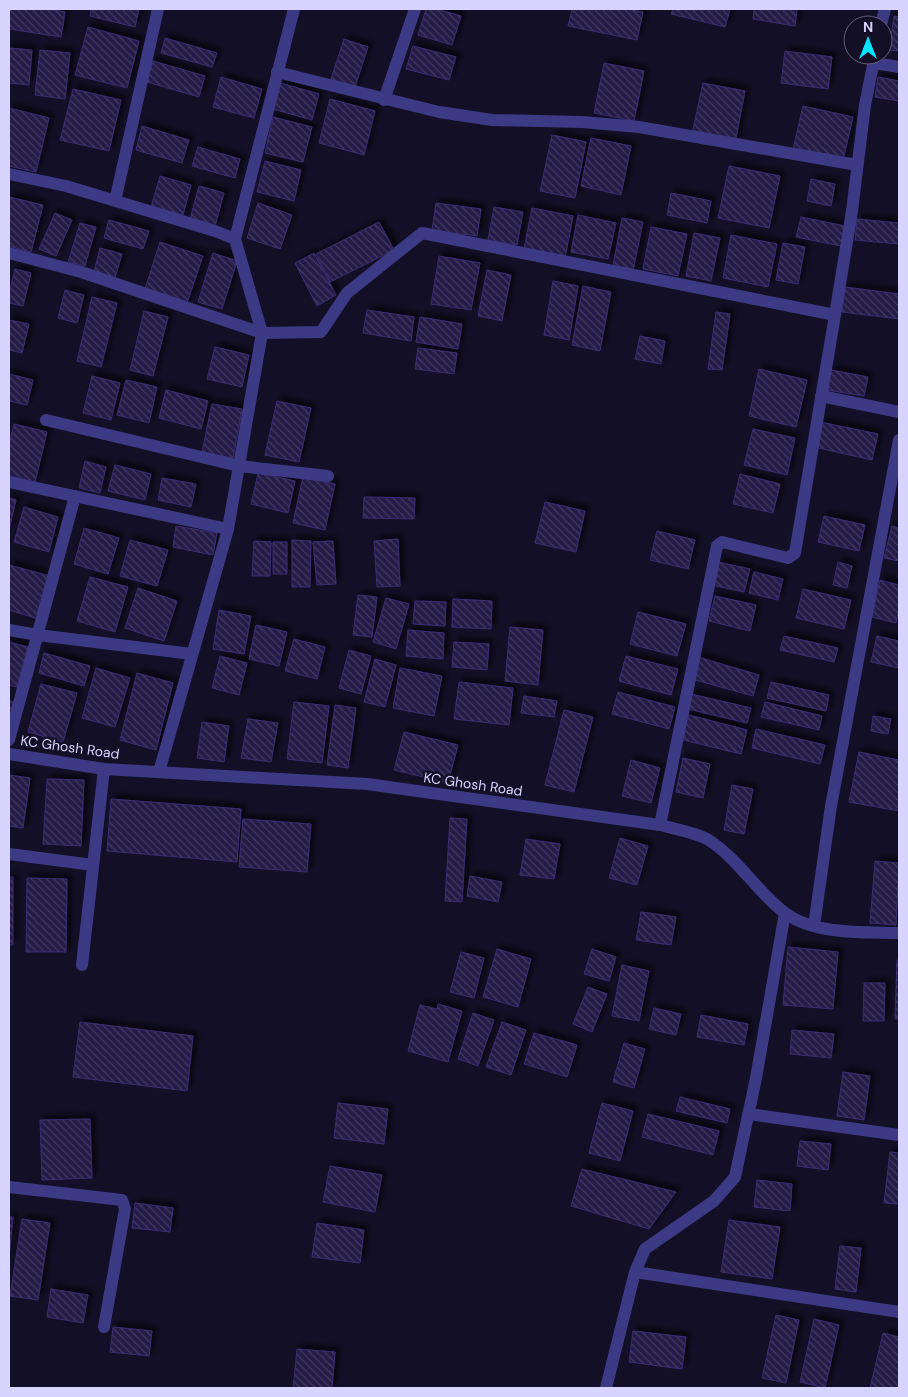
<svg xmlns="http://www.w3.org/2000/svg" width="908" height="1397" font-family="'DM Sans',sans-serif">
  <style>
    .building { fill: url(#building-back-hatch); stroke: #3b2d73; filter: url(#shadow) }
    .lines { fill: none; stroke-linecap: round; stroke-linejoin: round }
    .minor { stroke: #3d3a85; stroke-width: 12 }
    .labels { text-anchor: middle; stroke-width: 4.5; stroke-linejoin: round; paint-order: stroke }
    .street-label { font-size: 14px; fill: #d9d4ff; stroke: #130f26 }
  </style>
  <defs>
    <pattern id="building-back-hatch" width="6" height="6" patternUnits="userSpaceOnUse" patternTransform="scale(1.25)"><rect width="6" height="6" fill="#241b47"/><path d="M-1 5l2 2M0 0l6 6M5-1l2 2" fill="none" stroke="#433b63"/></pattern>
    <filter id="shadow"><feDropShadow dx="4.5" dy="-4.5" stdDeviation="2.5" flood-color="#0009"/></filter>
  </defs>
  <rect width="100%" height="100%" fill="#130f26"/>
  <path class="building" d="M9,9h38l18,3 -4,25 -52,-8z
    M91,9h48l-4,18 -45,-11z
    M426,9h10l25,7 -9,29 -34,-10z
    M572,9h54l17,3 -6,28 -69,-14z
    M673,9h57l-5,18 -54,-13z
    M754,9h43l-2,17 -42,-7z
    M894,16l5,1v34l-10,-1z
    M88,27l51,14 -12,47 -52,-13z
    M165,38l52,15 -5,14 -51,-14z
    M344,39l24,8 -14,43 -24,-8z
    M413,46l43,11 -7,23 -43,-11z
    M9,48l23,2 -3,35 -20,-2z
    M40,50l30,3 -5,46 -30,-4z
    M785,51l47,6 -4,32 -47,-6z
    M153,61l52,15 -6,21 -52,-15z
    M604,63l40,8 -10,50 -40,-8z
    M221,77l41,12 -8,29 -41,-11z
    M878,77l21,4v20l-24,-4z
    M280,83l39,11 -7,26 -39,-11z
    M703,83l42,8 -10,52 -43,-9z
    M73,89l48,11 -12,51 -49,-11z
    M330,99l45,12 -11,44 -45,-12z
    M803,106l50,11 -10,43 -50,-11z
    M9,108l40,10 -13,54 -27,-6z
    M273,117l39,10 -9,35 -38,-9z
    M142,126l47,14 -7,23 -46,-13z
    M552,135l34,7 -11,56 -35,-7z
    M591,138l40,8 -10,49 -40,-9z
    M198,147l42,12 -5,19 -43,-12z
    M265,161l36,9 -7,31 -37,-9z
    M729,166l51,10 -11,52 -51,-10z
    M160,176l31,9 -8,30 -32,-8z
    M811,179l24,5 -4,22 -24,-5z
    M199,186l25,7 -9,33 -25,-7z
    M671,193l40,8 -4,22 -40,-8z
    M9,197l34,8 -12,47 -22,-6z
    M258,203l34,12 -12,34 -33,-11z
    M436,203l45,6 -4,27 -45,-6z
    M494,207l29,5 -6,33 -29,-5z
    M532,208l41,8 -8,42 -41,-9z
    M55,213l17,7 -16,36 -17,-7z
    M578,215l38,8 -8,36 -37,-7z
    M801,217l44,9 -4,20 -45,-9z
    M622,218l21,4 -10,49 -20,-5z
    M857,219l42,4v21l-44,-4z
    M109,220l40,11 -6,18 -39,-11z
    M379,222l15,28 -64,32 -14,-28z
    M80,223l16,4 -11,39 -17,-4z
    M651,227l36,7 -9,42 -35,-7z
    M694,233l26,5 -9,43 -25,-5z
    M731,235l46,9 -9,43 -45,-9z
    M160,242l43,14 -16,47 -42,-14z
    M783,243l22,4 -7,37 -22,-4z
    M100,248l22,6 -7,24 -21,-6z
    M213,253l24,8 -15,48 -24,-7z
    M314,253l22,42 -19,11 -22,-43z
    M439,256l41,7 -9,47 -40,-6z
    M15,269l16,4 -8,33 -14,-3v-10z
    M487,270l24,5 -9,46 -24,-5z
    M553,281l25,5 -9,54 -25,-5z
    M583,286l28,6 -11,59 -28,-6z
    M845,287l54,7v25l-57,-7z
    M65,290l19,5 -7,28 -19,-5z
    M92,297l25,6 -16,64 -24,-6z
    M367,310l47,7 -3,24 -48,-8z
    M144,311l24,6 -15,59 -23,-6z
    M716,312l14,2 -8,56 -14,-1z
    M420,317l42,7 -4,25 -42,-7z
    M9,320l20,4 -7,29 -13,-3z
    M640,336l25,5 -4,23 -26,-5z
    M215,347l34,8 -7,32 -35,-8z
    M418,348l39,5 -3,21 -39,-5z
    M759,369l48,11 -11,47 -47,-11z
    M831,370l37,7 -4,19 -37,-6z
    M9,374l24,6 -6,25 -18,-4z
    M92,376l28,7 -9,37 -28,-7z
    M126,380l31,7 -8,36 -32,-8z
    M166,390l42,11 -7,28 -42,-11z
    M277,401l34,7 -12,54 -34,-7z
    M212,404l30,5 -9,49 -31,-6z
    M820,422l58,12 -6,26 -58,-13z
    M14,424l33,8 -12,50 -26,-6v-32z
    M753,429l42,9 -8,37 -43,-10z
    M85,461l21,6 -6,26 -21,-5z
    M115,465l36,9 -6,26 -37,-9z
    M258,473l37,8 -7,32 -37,-9z
    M740,474l40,10 -7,29 -40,-9z
    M303,477l32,7 -10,46 -32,-7z
    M162,478l34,6 -5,23 -33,-7z
    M364,497l51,1 -1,21 -51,-1z
    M9,498l7,2 -7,30z
    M545,502l40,9 -9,41 -41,-9z
    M24,507l34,10 -9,35 -35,-10z
    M824,516l41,9 -6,26 -41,-9z
    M176,526l41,7 -4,22 -40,-8z
    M892,526l7,2v33l-15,-3z
    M84,528l35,10 -11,36 -34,-10z
    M657,531l38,9 -7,29 -38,-9z
    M398,539l2,47 -23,1 -3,-46z
    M130,540l38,10 -11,36 -37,-10z
    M292,540l19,1 -1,46h-18z
    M254,541l17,1 -1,34h-18z
    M333,541l3,43 -19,1 -4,-43z
    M273,542h14v32h-14z
    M718,562l32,7 -6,23 -32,-7z
    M838,562l14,4 -5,22 -14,-3z
    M9,565l41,11 -12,43 -29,-9z
    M754,572l29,7 -5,21 -29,-7z
    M90,577l38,10 -13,45 -38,-11z
    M880,580l19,5v23l-3,15 -24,-6z
    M138,588l39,13 -13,40 -39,-13z
    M803,589l48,11 -7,29 -48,-11z
    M358,595l19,2 -5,40 -19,-2z
    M715,596l41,9 -6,26 -41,-10z
    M386,598l23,6 -13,45 -23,-7z
    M453,599l39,2 -1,28 -39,-2z
    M415,601l31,1 -1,24 -32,-2z
    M219,610l32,6 -7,38 -31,-5z
    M638,612l48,12 -9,32 -47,-12z
    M256,625l31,7 -8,34 -30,-7z
    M510,627l33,3 -5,55 -33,-4z
    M408,630l36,3 -1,26 -37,-3z
    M784,636l54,12 -4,14 -54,-12z
    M877,636l22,5v27l-28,-6z
    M294,639l31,8 -8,32 -32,-8z
    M9,642l19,5 -11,40 -8,-2z
    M454,642l35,2 -2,26 -35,-3z
    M349,650l22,6 -10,38 -22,-6z
    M44,653l46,13 -6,20 -45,-13z
    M220,656l27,7 -8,32 -27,-7z
    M626,656l52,13 -7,26 -52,-14z
    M698,657l61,18 -6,21 -61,-17z
    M375,659l21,6 -11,42 -21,-5z
    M96,668l34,10 -15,49 -33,-9z
    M400,668l42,8 -8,40 -41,-8z
    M137,673l36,10 -17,67 -36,-10z
    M459,682l54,6 -4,37 -55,-6z
    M771,682l58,13 -3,16 -59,-13z
    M41,684l36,9 -14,49 -35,-10z
    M618,692l57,15 -6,22 -57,-15z
    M691,694l60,14 -4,15 -59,-14z
    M524,696l33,5 -3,16 -33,-4z
    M9,701l6,1 -6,25z
    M294,702l35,4 -7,57 -35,-4z
    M765,702l57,14 -3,14 -58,-13z
    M335,705l21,3 -8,60 -21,-3z
    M564,710l29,7 -19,75 -29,-7z
    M685,714l62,16 -6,24 -62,-15z
    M873,716l18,3 -3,15 -17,-3z
    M248,719l30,4 -7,39 -30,-4z
    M202,722l27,4 -5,36 -27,-4z
    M756,729l69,16 -5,19 -68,-16z
    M404,732l54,13 -10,38 -54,-13z
    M859,752l40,8v51l-50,-9z
    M683,758l27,6 -7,34 -27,-6z
    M631,760l29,8 -9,35 -29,-7z
    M9,775l21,3 -7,50 -14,-2z
    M47,779l37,1 -3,66 -38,-2z
    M732,785l21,4 -9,45 -20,-4z
    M111,799l130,10 -4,53 -130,-11z
    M450,818l17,1 -5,83 -17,-1z
    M243,819l68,5 -4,48 -68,-5z
    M620,838l28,8 -11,39 -28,-7z
    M526,839l34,5 -6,35 -34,-4z
    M875,861l24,2 -3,62 -26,-2z
    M470,876l32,6 -4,20 -31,-6z
    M9,877h4v68h-4z
    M27,878l40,1 -1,73h-40z
    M641,912l35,5 -5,28 -35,-5z
    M788,947l50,5 -5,57 -50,-4z
    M497,949l34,10 -13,48 -35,-10z
    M592,949l24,8 -7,24 -25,-7z
    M461,952l23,6 -10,40 -24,-6z
    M897,960h2v59h-4z
    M622,965l27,6 -10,50 -27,-5z
    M864,983h21l-1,38h-21z
    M588,987l19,7 -15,38 -19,-8z
    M438,1004l24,7 -14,51 -40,-11 12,-46 17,4z
    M654,1008l27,6 -5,21 -27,-6z
    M473,1013l21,7 -16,46 -20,-7z
    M701,1015l47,9 -4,21 -47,-8z
    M80,1022l113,14 -6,55 -114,-14z
    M502,1022l24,8 -15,45 -25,-8z
    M792,1030l42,4 -3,24 -41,-4z
    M534,1033l43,12 -10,32 -43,-13z
    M624,1043l21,6 -11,39 -21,-6z
    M843,1072l27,4 -6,44 -27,-4z
    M680,1097l50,12 -3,14 -51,-12z
    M338,1103l50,6 -4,35 -50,-6z
    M602,1103l31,8 -13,50 -31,-8z
    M648,1114l71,17 -6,24 -71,-18z
    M90,1119l2,59 -50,2 -2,-60z
    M800,1141l31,3 -3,26 -31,-4z
    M890,1152l9,1v51l-15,-1z
    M330,1166l52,9 -7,37 -52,-10z
    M582,1169l94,23 -27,37 -78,-23z
    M757,1180l35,4 -2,27 -36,-4z
    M135,1203l38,5 -3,24 -38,-4z
    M9,1217h4l-4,41z
    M22,1219l28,4 -12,77 -28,-4z
    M729,1220l51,7 -8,52 -51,-7z
    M317,1223l47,7 -4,33 -48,-6z
    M840,1246l21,2 -5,44 -21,-3z
    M51,1289l37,6 -5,28 -36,-6z
    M776,1315l23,5 -13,63 -24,-5z
    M814,1319l25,6 -14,63 -25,-6z
    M113,1327l39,4 -3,25 -39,-4z
    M633,1331l53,6 -4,32 -53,-7z
    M883,1333l16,4v51h-29z
    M297,1349l38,3 -3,36h-39z"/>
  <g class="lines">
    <path class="minor" d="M881,25l4,-16
      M874,63l25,4
      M277,72l162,40 53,8 90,2 57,5 218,38
      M384,100l31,-91
      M9,174l57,12 149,45 20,8 27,94
      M115,201l43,-192
      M235,239l59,-230
      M9,253l72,19 181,61
      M821,396l78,16
      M46,420l193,46 89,10
      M9,482l219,47 34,-196 59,-1 26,-39 75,-60 413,82 17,-104 13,-106 10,-50
      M9,630l29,5 154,19
      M9,740l66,-244
      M9,754l95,15 263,15 293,41c15,4 34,7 47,14 31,19 50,53 78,74 30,22 78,19 114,20
      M159,772l69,-243
      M660,825l57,-279 5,-4 66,16 7,-5 40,-238
      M9,854l84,11
      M814,926l17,-120 68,-366
      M82,965l22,-196
      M749,1114l150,21
      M9,1187l113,13 3,9 -21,118
      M635,1272l264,40
      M606,1388l29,-116 10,-23 69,-48 21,-24 21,-99 29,-165"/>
  </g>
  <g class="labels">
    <g class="street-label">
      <text transform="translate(70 747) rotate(8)" y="5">KC Ghosh Road</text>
      <text transform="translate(473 784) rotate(8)" y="5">KC Ghosh Road</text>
    </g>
  </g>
  <rect width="908" height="1397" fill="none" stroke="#d9d4ff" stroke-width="20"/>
  <g transform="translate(868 40)"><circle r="24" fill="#130f26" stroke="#625e7d"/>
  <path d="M0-4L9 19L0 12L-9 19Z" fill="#00e5ff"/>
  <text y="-8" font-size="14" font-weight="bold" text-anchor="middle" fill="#d9d4ff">N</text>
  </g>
</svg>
